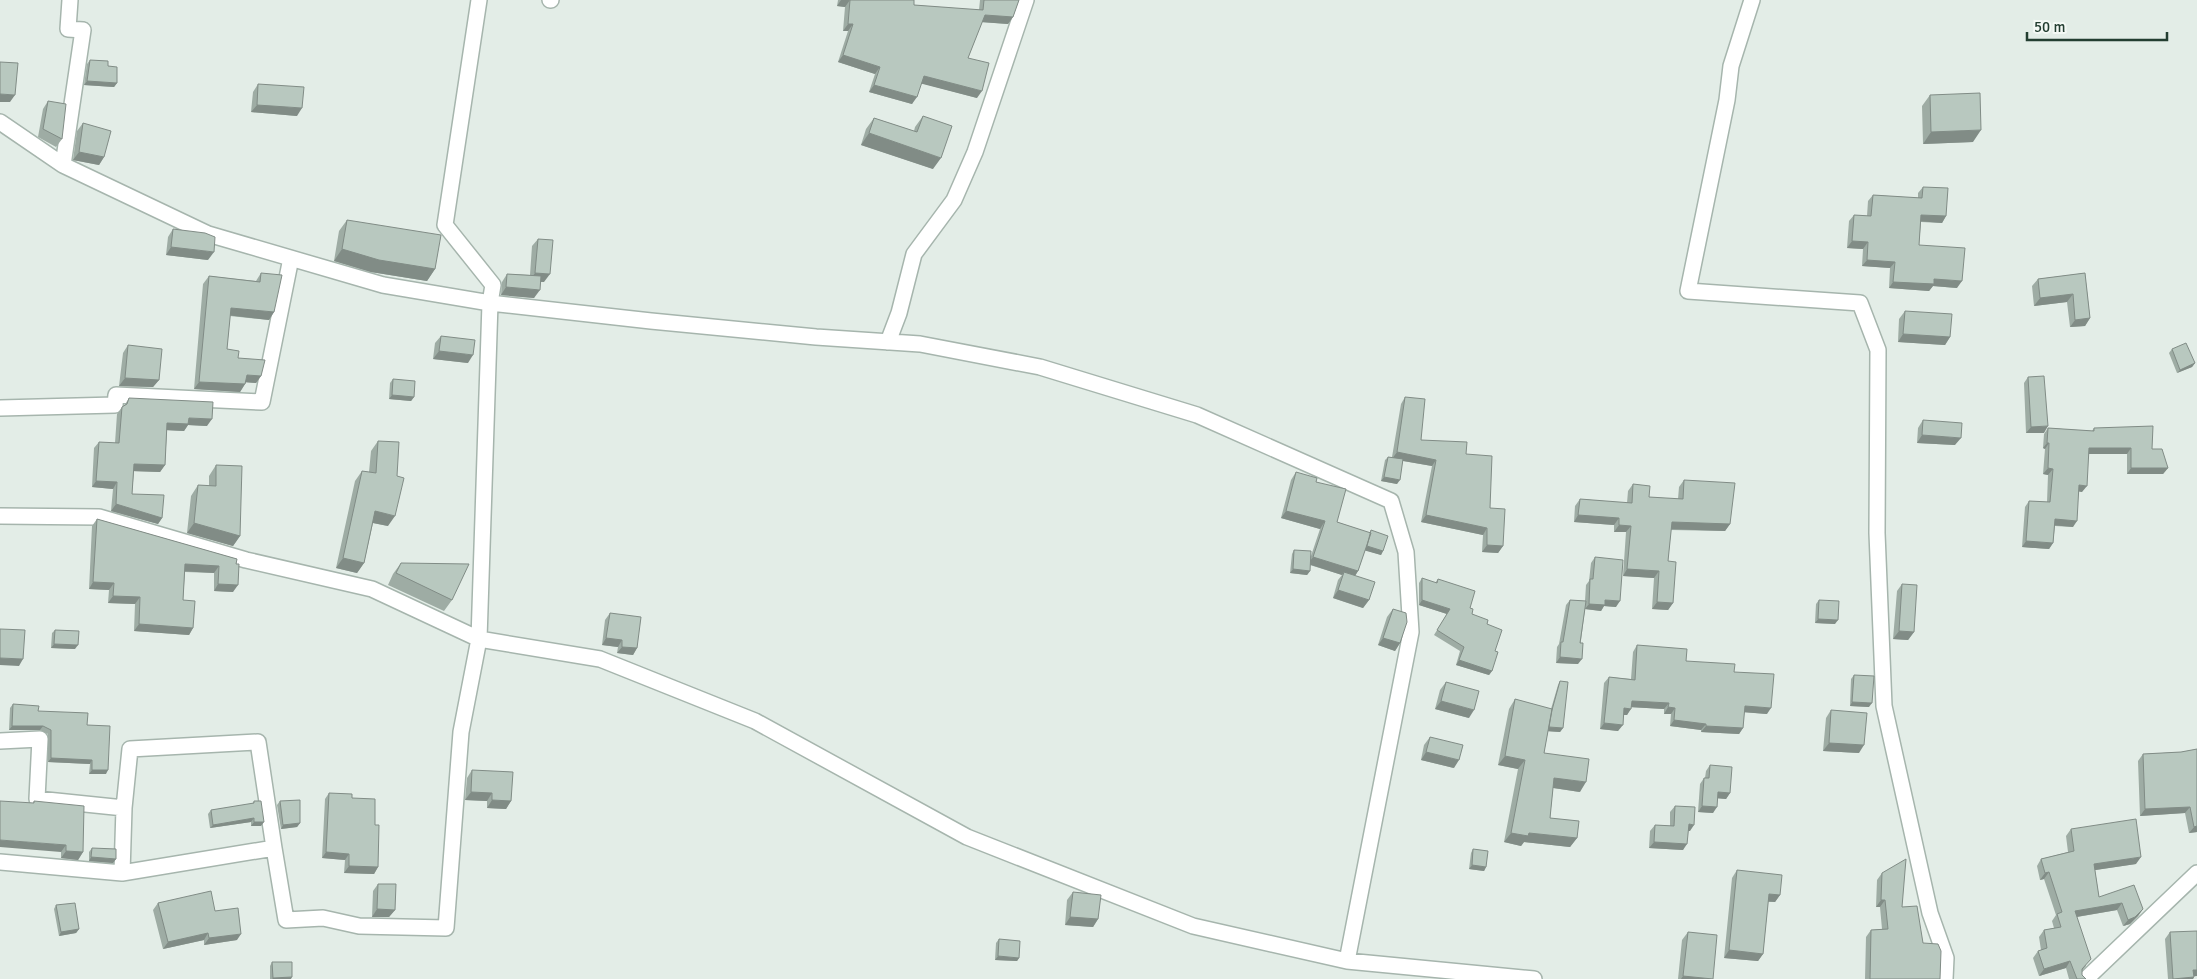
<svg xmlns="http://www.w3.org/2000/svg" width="2197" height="979" font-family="Signika,sans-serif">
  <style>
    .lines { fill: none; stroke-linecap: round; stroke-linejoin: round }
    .street-casing { stroke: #a6b5ad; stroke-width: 18 }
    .street { stroke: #fff; stroke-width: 15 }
    .wall { fill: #9eaca4 }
    .shaded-wall { fill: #818c86 }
    .building { fill: #b8c8bf; stroke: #818c86 }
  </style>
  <rect width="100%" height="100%" fill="#e3ede7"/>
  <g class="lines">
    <defs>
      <path id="street" d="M550,0h1
        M1752,0l-21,66 -4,34 -39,191 172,12 18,47 -1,183 7,173 46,207 16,45 -1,21
        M0,122l63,43 145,69 175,51 107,18 161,18 165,16 104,7 120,23 157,48 194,86 15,51 5,80 -64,329
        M63,165l20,-135 -15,-1 2,-29
        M888,342l11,-29 15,-59 40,-54 21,-48 51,-152
        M0,408l115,-3 1,-10 146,7 29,-144
        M0,516l99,1 147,43 126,29 107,50 11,-336 3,-18 -48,-60 34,-225
        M0,741l40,-2 -3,60 87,9
        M0,862l122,11 152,-25 12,72 37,-2 36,8 87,2 15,-196 18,-93 121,20 155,62 212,116 226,89 154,35 187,18
        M122,873l2,-65 6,-59 128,-7 16,106
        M2086,979l111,-106"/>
    </defs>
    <use href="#street" class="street-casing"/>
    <use href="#street" class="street"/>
  </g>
  <path class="wall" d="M838,0h76v5l65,5 1,-10h39l-6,17 -5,7 -26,-2 -14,36 9,40 -56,-15 -9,21 -43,-12 6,-18 -37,-12 10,-31h-5l2,-24 -8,-1z
    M90,60l27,23 -3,4 -30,-2 3,-21z
    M258,84l39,32 -46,-4 2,-20z
    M1930,95l43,47 -50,2 -1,-38z
    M48,101l14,38 -6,8 -18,-10 5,-28z
    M923,116l10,53 -72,-24 5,-16 8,-11 40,13 1,-4z
    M83,123l21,34 -5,8 -26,-5 4,-29z
    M1923,187l23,29 -4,7 -21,-1 -2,23 38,43 -24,-2 -4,5 -40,-3 1,-20 -28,-2 1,-17 -16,-1 2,-27 5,-6 13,1 1,-15 5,-6 45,3v-5z
    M347,220l88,49 -8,12 -56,-9 -37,-11 5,-30z
    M173,229l35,31 -42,-5 2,-18z
    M538,239l6,43h-4l-6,16 -33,-3 1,-13 5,-8 23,1 2,-29z
    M261,273l13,39 -5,8 -39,-4 -3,33 34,27 -5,7 -10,-1 -1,2 -5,8 -46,-3 9,-105 6,-8 47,5z
    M2085,273l5,45 -5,8 -15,1 -3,-25 -33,4 -2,-20 6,-7z
    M1905,311l45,26 -5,8 -47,-3 1,-23z
    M441,336l27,27 -35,-4 2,-16z
    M128,345l31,35 -6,7 -34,-1 4,-33z
    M2172,349l23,14 -3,4 -15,6 -8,-20z
    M2028,377l16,56h-18l-2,-50z
    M393,379l21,18 -3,4 -22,-2 1,-16z
    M1405,397l16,43 45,14 24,54 13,38 -5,7 -16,-1 1,-17 -62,-13 11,-56 -29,-5 -6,23 -16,-3 4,-21 3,-3h4l9,-53z
    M129,398l78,28 -19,-1 -4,6 -17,-1 -2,35 -5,7 -26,-1 -2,23 30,24 -4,6 -47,-13 2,-22 -21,-2 2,-39 5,-6 16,1 2,-29 5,-7 2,-1z
    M1923,420l32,25 -38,-2 1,-15z
    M2048,428l44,3 2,-3 58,21 16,19 -5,6h-36v-20h-38l-7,38 -3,-1 -6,36 -18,-1 -2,17 -4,6 -27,-2 3,-40 4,-6 18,1 1,-27 -5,-1 2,-25 -2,-1 1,-14z
    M378,441l10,85 -15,-3 -9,40 -7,10 -21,-5 19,-87 7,-10 7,1 2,-21z
    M216,465l24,71 -7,10 -46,-13 4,-37 7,-11 11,1v-10z
    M1296,472l20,10 21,40 33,11 1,-3 12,21 -2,4 -16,-5 -7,21 -3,5 14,24 -6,8 -30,-10 5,-18 4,-5 -32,-10v6l-3,4 -17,-2 2,-19 2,-4 17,6 9,-27 -39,-11 10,-38z
    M1684,480l46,44 -5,7 -54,-1 -3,31 5,42 -5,7 -16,-1 2,-31 -31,-2 3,-44h-12v-7l-40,-3 1,-16 5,-7 47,4 1,-12 5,-7 16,13 29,2 1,-12z
    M97,519l140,40 -4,33 -19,-1v-18l-29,-1 -2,28 10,28 -4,7 -55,-4 1,-27 -27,-1 1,-13 -20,-1 3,-63z
    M1595,557l21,50 -12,-1 -3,5 -16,-2 -7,55 -22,-1 1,-16 2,-3 7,-39 4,-5 15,1 1,-16 3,-4 2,-18z
    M401,563l51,37 -8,11 -56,-26 5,-11z
    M1422,578l13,5 3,-4 32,29 2,6 15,10 8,27 -3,20 -3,4 -33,-10 4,-14 -26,-16 13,-21 -28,-9v-22z
    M1902,584l12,48 -6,8 -15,-1 4,-48z
    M1819,600l16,24 -20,-1 1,-19z
    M1393,609l7,34 -5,8 -17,-6 9,-28z
    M610,613l27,35 -4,7 -16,-2 1,-6 -16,-2 3,-25z
    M55,630l20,19 -24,-1 1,-15z
    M1637,645l49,16 48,11 33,42 -23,-2 -1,16 -4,6 -38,-2v-2l-31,-4 1,-12h-7v-5l-33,-2 -4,8h-3l-6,16 -18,-2 4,-46 5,-6 22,2 2,-27z
    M1854,675l15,32 -19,-1 1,-27z
    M1560,681l3,47 -3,4 -12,-1 -4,22 36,39 -27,-4 -3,30 27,20 -7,9 -46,-5 -3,4 -17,-4 14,-73 -20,-4 11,-56 6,-10 36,10 7,-24z
    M1446,682l23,36 -34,-9 5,-19z
    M13,704l74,21 19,49h-17l1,-10 -42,-2v-28l-8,-4h-31l1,-22z
    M1831,710l28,43 -36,-2 3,-33z
    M1430,737l24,31 -33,-8 3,-15z
    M2197,749v83l-8,1 -4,-20 -45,3 -2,-55 5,-7 38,-2z
    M1710,765l20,28 -4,6 -9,-1 -4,15 -15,-1 2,-28 4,-6h1l1,-7z
    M472,770l39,31 -5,8 -19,-1v-7l-22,-1 2,-22z
    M329,793l23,5 23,27 3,42 -4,7 -30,-1 1,-13 -23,-2 3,-59z
    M34,801l49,51 -5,8 -17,-2v-6l-28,-49z
    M254,801l7,25h-10v-4l-41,6 -2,-14 3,-4 41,-6z
    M280,801l20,22 -3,4 -16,2 -4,-24z
    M1675,806l15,25h-2l-5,19 -34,-2 1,-17 5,-6 15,1v-14z
    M2071,829l65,35 -41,6 4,27 44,12 -5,7 -8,8 -7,2 -6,-16 -40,7 9,49 -4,5v4l4,4h-17l-3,-11 -27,8 -6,-18 5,-7 3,-1 -2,-13 5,-7 10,-2 -2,-7 4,-6 -12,-36 -4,1 -3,-14 4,-7 27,-7 -2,-16z
    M92,848l24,11 -3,4 -24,-2v-9z
    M1473,849l13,18 -2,4 -15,-2 2,-16z
    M1737,870l43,25 -5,7h-7l-5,52 -5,7 -34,-3 8,-80z
    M1882,873l41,70 17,36h-75l1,-42 5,-7 11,-1 -2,-22h-4l1,-27z
    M378,884l17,26 -6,7h-17l1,-26z
    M1073,892l25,27 -5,8 -28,-2 2,-25z
    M158,903l57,8 22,29 -33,5v-5l-41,9 -10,-39z
    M56,905l23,24 -3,4 -17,3 -5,-27z
    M1688,932l24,47h-34l4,-39z
    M2170,932l24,45 -1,2h-25l-3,-40z
    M999,939l20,19 -2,3 -22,-1 1,-17z
    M272,962l19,17h-21v-13z"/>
  <path class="shaded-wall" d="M841,0h9l-5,7 -8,-1z
    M985,15l28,2 -5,7 -28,-2z
    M848,24h5l-5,7h-5z
    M843,55l37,12 -5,7 -37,-12z
    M924,76l58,15 -5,7 -58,-15z
    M87,81l30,2 -3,4 -30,-2z
    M874,85l43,12 -5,7 -43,-12z
    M0,94l15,1 -5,7h-10z
    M257,105l45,3 -5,8 -46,-4z
    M1981,130l-8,12 -50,2 8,-12z
    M869,133l72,25 -8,11 -72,-24z
    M79,152l25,5 -5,8 -26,-5z
    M1921,215l25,1 -4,7 -25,-2z
    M1852,241l16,1 -5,7 -16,-1z
    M171,247l43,5 -6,8 -42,-5z
    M342,249l93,20 -8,12 -56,-9 -37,-11z
    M1867,260l28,2 -5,6 -28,-2z
    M535,273l15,1 -6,8 -15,-1z
    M1934,279l28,2 -5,7 -24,-2 -4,5 -40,-3 4,-6z
    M506,287l34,3 -6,8 -33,-3z
    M2073,294l-6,8 -33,4 6,-8z
    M231,308l43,4 -5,8 -43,-5z
    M2090,318l-5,8 -15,1 5,-7z
    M1903,334l47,3 -5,8 -47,-3z
    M439,351l34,4 -5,8 -35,-4z
    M2195,363l-3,4 -15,6 3,-3z
    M247,375l14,1 -5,7 -15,-1z
    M125,378l34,2 -6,7 -34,-1z
    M199,382l46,2 -5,8 -46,-3z
    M392,395l22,2 -3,4 -22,-2z
    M189,418l23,1 -5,7 -19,-1 -4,6 -21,-1 4,-7z
    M2048,426l-4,7h-18l5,-6z
    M1922,435l39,3 -6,7 -38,-2z
    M2047,443h2l-4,6 -2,-1z
    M2089,448h42l-4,6h-42z
    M1397,452l39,8 -4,6 -40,-7z
    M134,464l31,1 -5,7 -31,-1z
    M2048,468l5,1 -5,6 -5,-1z
    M2131,468h37l-5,6h-36z
    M1384,477l16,3 -3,4 -16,-3z
    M96,481l21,1 -4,7 -21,-2z
    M2079,485l8,1 -5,6 -7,-1z
    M116,504l46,14 -4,6 -47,-13z
    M375,511l20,5 -7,10 -20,-4z
    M1286,511l39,10 -5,8 -39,-11z
    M1426,515l61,13 -4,7 -62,-13z
    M1578,515l41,3 -5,7 -40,-3z
    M2055,519l22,2 -4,6 -22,-2z
    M1672,522l58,2 -5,7 -58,-2z
    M194,523l46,13 -7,10 -46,-13z
    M1619,525l12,1 -5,6h-12z
    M2026,541l27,2 -4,6 -27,-2z
    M1487,545l16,1 -5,7 -16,-1z
    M1366,546l17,5 -2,4 -18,-5z
    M1313,557l45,14 -5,8 -9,-7 -2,3 -34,-11z
    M343,558l21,5 -7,10 -21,-5z
    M185,564l34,2 -5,7 -34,-2z
    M1293,569l17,2 -3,4 -17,-2z
    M1627,569l32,2 -5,7 -31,-2z
    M93,582l21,1 -5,7 -20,-1z
    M218,584l20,1 -5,7 -19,-1z
    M1338,590l31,10 -6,8 -30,-10z
    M113,596l27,1 -5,7 -27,-1z
    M1422,600l28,9 -3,5 -28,-9z
    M1605,600l15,1 -4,6 -12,-1 -3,5 -16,-2 4,-5z
    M1657,602l16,1 -5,7 -16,-1z
    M1818,619l20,1 -3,4 -20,-1z
    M139,624l54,4 -4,7 -55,-4z
    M1899,631l15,1 -6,8 -15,-1z
    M606,638l16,2 -4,7 -16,-2z
    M1383,638l17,5 -5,8 -17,-6z
    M54,644l24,1 -3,4 -24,-1z
    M622,647l15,1 -4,7 -16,-2z
    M1560,657l22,2 -4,5 -22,-1z
    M0,658l23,1 -4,7 -19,-1z
    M1459,660l33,11 -3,4 -33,-10z
    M1441,701l33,9 -5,8 -34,-9z
    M1632,701l37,2 -5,6 -36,-2z
    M1852,702l20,1 -3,4 -19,-1z
    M1745,706l26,2 -4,6 -26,-2z
    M1668,707l7,1 -4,6h-7z
    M1624,708l7,1 -4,6h-7z
    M1674,720l32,4 -5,6 -31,-4z
    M1604,723l19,2 -5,6 -18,-2z
    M12,726h31l-3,4h-31z
    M1706,726l37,2 -4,6 -38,-2z
    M1547,727l16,1 -3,4 -16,-1z
    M1829,743l35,2 -5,8 -36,-2z
    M1426,752l33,8 -5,8 -33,-8z
    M1505,756l20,4 -7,9 -20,-4z
    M51,758l41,2 -2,4 -42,-2z
    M92,770h16l-2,4h-17z
    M1554,778l32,4 -6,10 -33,-5z
    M471,792l21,1 -5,8 -22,-1z
    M1718,792l12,1 -4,6 -12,-1z
    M492,800l19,1 -5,8 -19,-1z
    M1702,806l15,1 -4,6 -15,-1z
    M2190,807l-5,6 -45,3 5,-7z
    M254,818l-3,4 -41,6 3,-3z
    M254,822h10l-3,4h-10z
    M300,823l-3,4 -16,2 2,-4z
    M1689,824l5,1 -4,6h-6z
    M2197,826v6l-8,1 5,-6z
    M1511,833h18l48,5 -7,9 -46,-5 -3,4 -17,-4z
    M0,840l66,5 -5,7 -61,-5z
    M1654,842l33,2 -4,6 -34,-2z
    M66,851l17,1 -5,8 -17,-2z
    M326,852l23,2 -4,6 -23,-2z
    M91,857l25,2 -3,4 -24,-2z
    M2141,857l-5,7 -47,7 5,-7z
    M1472,865l14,2 -2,4 -15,-2z
    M349,866l29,1 -4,7 -30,-1z
    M2049,872l-5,7 -4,1 5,-7z
    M1769,894l11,1 -5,7 -11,-1z
    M1881,900h4l-5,7h-4z
    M2122,903l-5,7 -47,8 5,-7z
    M377,909l18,1 -6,7h-17z
    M2143,909l-5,7 -8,8 -7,2 5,-6z
    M1070,917l28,2 -5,8 -28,-2z
    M79,929l-3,4 -17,3 2,-4z
    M208,933l-4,7 -41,9 5,-7z
    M241,934l-4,6 -33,5 5,-7z
    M1729,950l34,4 -5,7 -34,-3z
    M998,956l21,2 -2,3 -22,-1z
    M2070,961l-4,7 -27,8 5,-7z
    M2193,970h4v6l-9,1z
    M1683,976l29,3h-31z
    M292,977l-1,2h-19l1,-1z
    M2194,977l-1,2h-20z"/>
  <path class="building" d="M850,0h64v5l69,5 1,-10h35l-6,17 -28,-2 -17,43 21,5 -7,28 -58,-15 -7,21 -43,-12 6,-18 -37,-12 10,-31h-5z
    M90,60l18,1v5l9,1v16l-30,-2z
    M0,62l18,1 -3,32 -15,-1z
    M258,84l46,3 -2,21 -45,-3z
    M1980,93l1,37 -50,2 -1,-37z
    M48,101l18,3 -4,35 -19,-10z
    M923,116l29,10 -11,32 -72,-25 5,-15 43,14z
    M83,123l28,8 -7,26 -25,-5z
    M1923,187l25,1 -2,28 -25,-1 -2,30 46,3 -3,33 -28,-2v5l-41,-2 2,-20 -28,-2 1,-18 -16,-1 2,-26 17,1 2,-21 49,3z
    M347,220l94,15 -6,34 -56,-9 -37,-11z
    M173,229l32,4 10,4 -1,15 -43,-5z
    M538,239l15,1 -3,34 -15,-1z
    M261,273l21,2 -8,37 -43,-4 -4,41 12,2 -1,7 27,2 -4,16 -14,-1 -2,9 -46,-2 10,-106 51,6z
    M2085,273l5,45 -15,2 -2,-26 -33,4 -2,-19z
    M507,274l34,2 -1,14 -34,-3z
    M1905,311l47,3 -2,23 -47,-3z
    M441,336l34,4 -2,15 -34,-4z
    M2186,343l9,20 -15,7 -8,-21z
    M128,345l34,4 -3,31 -34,-2z
    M2044,376l4,50 -17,1 -3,-50z
    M393,379l22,2 -1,16 -22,-2z
    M1405,397l20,2 -4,41 46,2 -1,12 26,2 -2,52 15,1 -2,37 -16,-1v-17l-61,-13 10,-55 -39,-8z
    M129,398l84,4 -1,17 -23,-1 -1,6 -21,-1 -2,42 -31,-1 -2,30 32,1 -2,23 -46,-14 1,-22 -21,-1 3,-39 20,1 3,-36 5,-3z
    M1923,420l39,3 -1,15 -39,-3z
    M2153,426l-1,23h10l6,19h-37v-20h-42l-2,38 -8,-1 -2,36 -22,-2 -2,24 -27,-2 3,-40 21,1 3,-33 -5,-1 1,-25h-2l1,-15 46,3v-3z
    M378,441l21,1 -2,34 7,2 -9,38 -20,-5 -11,52 -21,-5 19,-87 14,2z
    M1388,457l15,2 -3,21 -16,-3z
    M216,465l26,1 -2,70 -46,-13 4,-38 18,1z
    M1296,472l21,6 -1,4 30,7 -9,33 34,11 -13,38 -45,-14 12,-36 -39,-10z
    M1684,480l51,3 -5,41 -58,-2 -4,39 8,1 -3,41 -16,-1 2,-31 -32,-2 4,-43 -12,-1v-7l-41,-3 2,-16 52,4 1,-19 17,2 -1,11 34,2z
    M97,519l140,40 -1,5h3l-1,21 -20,-1 1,-18 -34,-2 -2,36 12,1 -2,27 -54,-4 1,-27 -27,-1 1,-13 -21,-1z
    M1371,530l17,6 -5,15 -16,-5z
    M1294,550l17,1 -1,20 -17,-2z
    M1595,557l28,3 -3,41 -15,-1v5l-16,-1 1,-25h3z
    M401,563l68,1 -17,36 -56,-27z
    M1344,572l31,10 -6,18 -31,-10z
    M1422,578l15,5 1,-4 37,12 -5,17 3,1 -1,5 16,6 -1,4 15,6 -7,21 3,1 -6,19 -33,-11 5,-13 -27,-17 13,-21 -28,-9z
    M1902,584l15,1 -3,47 -15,-1z
    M1570,600l16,1 -6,42h3l-1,16 -22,-2 1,-15h2z
    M1819,600l20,1 -1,19 -20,-1z
    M1393,609l13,4 1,9 -7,21 -17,-5z
    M610,613l31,4 -4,31 -15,-1v-7l-16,-2z
    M0,629l25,1 -2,29 -23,-1z
    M55,630l24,1 -1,14 -24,-1z
    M1637,645l50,4 -1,12 49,3 -1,8 40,2 -3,34 -26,-2 -2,22 -37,-2v-2l-32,-4 1,-12 -7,-1 1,-4 -37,-2 -1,8 -7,-1 -1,17 -19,-2 5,-46 26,3z
    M1854,675l20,1 -2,27 -20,-1z
    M1560,681l8,1 -5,46 -14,-1 3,-17z
    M1446,682l33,9 -5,19 -33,-9z
    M1515,699l37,10 -8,44 45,6 -3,23 -32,-4 -4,40 29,3 -2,17 -48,-5 -1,3 -17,-3 14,-73 -20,-4z
    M13,704l26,2 -1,5 50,2 -1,12 23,1 -2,44h-16v-10l-41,-2v-28l-8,-4h-31z
    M1831,710l36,3 -3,32 -35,-2z
    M1430,737l33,8 -4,15 -33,-8z
    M2197,749v77l-3,1 -4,-20 -45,2 -2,-55 38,-2z
    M1710,765l22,2 -2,26 -12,-1 -1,15 -15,-1 2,-28h5z
    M472,770l41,2 -2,29 -19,-1v-7l-21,-1z
    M329,793l23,1v4l23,1v26h4l-1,42 -29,-1v-12l-23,-2z
    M300,800v23l-17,2 -3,-24z
    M0,801l34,2v-2l50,5 -1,46 -17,-1v-6l-66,-5z
    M254,801h7l3,21h-10v-4l-41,7 -2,-15 43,-7z
    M1675,806l20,1 -1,18 -5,-1 -2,20 -33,-2 1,-17 19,1z
    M2136,819l5,38 -47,7 5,33 35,-12 9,24 -8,8 -7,3 -6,-17 -47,8 16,48 -9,10v6l4,4h-9l-7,-18 -26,8 -6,-18 9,-3 -3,-18 17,-3 -4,-13 5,-2 -13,-40 -4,1 -4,-14 33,-8 -3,-22z
    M92,848l24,1v10l-25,-2z
    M1473,849l15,2 -2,16 -14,-2z
    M1906,859l-4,48 15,-1 6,37 15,1 3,7 -1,28h-70l1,-49 17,-1 -3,-29h-4l1,-27z
    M1737,870l45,5 -2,20 -11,-1 -6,60 -34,-4z
    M378,884h18l-1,26 -18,-1z
    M211,891l4,20 23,-3 3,26 -32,4 -1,-5 -40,9 -10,-39z
    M1073,892l28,3 -3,24 -28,-2z
    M75,903l4,26 -18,3 -5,-27z
    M2197,931v39h-4l1,7 -21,2 -3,-47z
    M1688,932l29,3 -4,44 -30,-3z
    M999,939l21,2 -1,17 -21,-2z
    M272,962h20v15l-19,1z"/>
  <path d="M2027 32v8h140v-8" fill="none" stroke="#233e31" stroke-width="2.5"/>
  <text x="2034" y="32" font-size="15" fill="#233e31" stroke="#f4f9f5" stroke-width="4" paint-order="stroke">50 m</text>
</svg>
